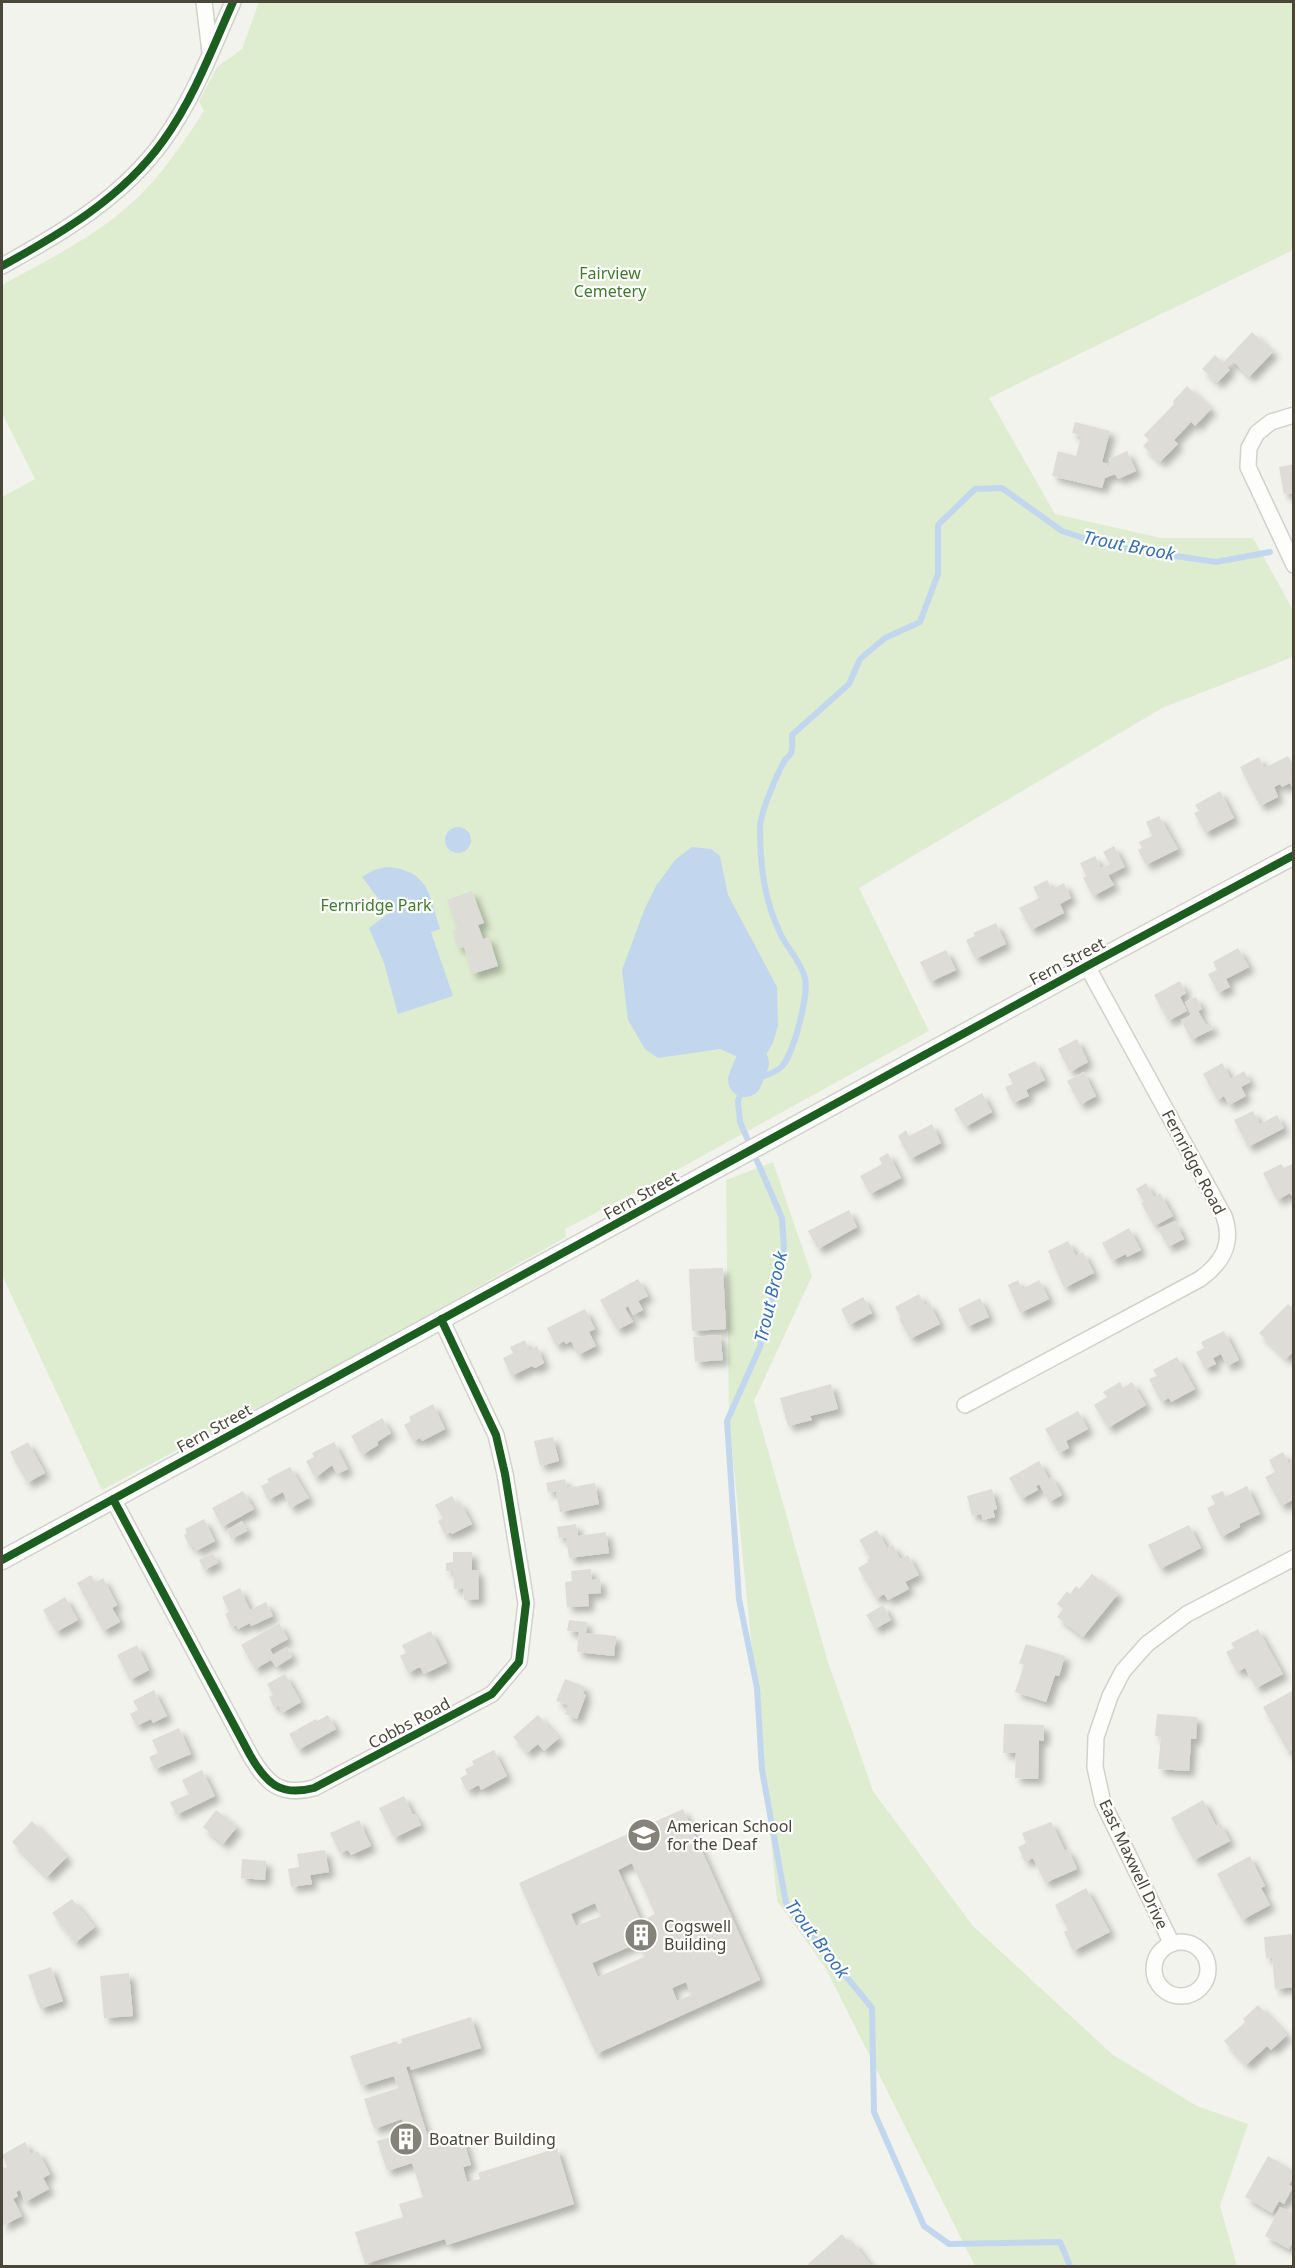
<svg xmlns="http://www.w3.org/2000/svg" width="1295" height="2268" font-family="'Noto Sans',sans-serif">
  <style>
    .green { fill: #deecd0 }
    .water { fill: #c2d7ee }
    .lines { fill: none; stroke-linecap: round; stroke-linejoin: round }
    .stream { stroke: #c2d7ee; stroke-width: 6 }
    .river { stroke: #c2d7ee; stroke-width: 34 }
    .building { fill: #dddcd7; fill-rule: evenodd; filter: url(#shadow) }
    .minor-casing { stroke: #d1d1cc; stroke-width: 18 }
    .tertiary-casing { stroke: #d1d1cc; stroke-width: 21 }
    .minor { stroke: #fdfdfc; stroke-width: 15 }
    .tertiary { stroke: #fdfdfc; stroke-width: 18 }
    .cycleway-casing { stroke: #fff; stroke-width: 11 }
    .cycleway { stroke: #1b5e20; stroke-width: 8 }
    .labels { text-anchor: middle; stroke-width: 4.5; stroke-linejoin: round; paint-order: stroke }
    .park-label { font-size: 16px; fill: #417a2f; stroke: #fff }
    .street-label { font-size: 16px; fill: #4a463a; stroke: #fff }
    .poi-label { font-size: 16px; fill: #4a463a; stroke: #fff; text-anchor: start }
    .water-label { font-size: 18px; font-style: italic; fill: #376eb2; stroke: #fff }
  </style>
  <defs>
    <filter id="shadow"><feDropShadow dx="5.5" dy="5.5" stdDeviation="3" flood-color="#0004"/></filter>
  </defs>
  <rect width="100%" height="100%" fill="#f3f3ee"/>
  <path class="green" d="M259,2h1034v248l-304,148 66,116 106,24h92l40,72v47l-131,51 -303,180 70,143 -270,149 -94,49 1,8 -219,123 -245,130 -100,-215v-778l33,-18 -33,-66v-128c45,-25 93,-48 132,-84 28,-26 49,-58 70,-90l-5,-10 18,-34 25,-18z
    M773,1162l39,114 -58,125 73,258 46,132 99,134 141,130 84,51 51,18 -28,82 17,60h-262l-150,-299 -48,-66 -48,-482 -3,-239z"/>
  <path class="water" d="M445 840a13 13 0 1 1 26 0a13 13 0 1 1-26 0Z
    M692,847l19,2 9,7 8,39 49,92 1,38 -5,18 -14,23 -39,-17 -62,9 -13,-9 -17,-29 -6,-50 23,-62 11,-22 19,-26z
    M386,867c43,3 43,27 54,62l-9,3 22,64 -55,18 -14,-51 -15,-35 20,-15 -27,-36 12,-7z"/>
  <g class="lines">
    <path class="stream" d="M1070,2266l-10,-24 -111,2 -25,-18 -50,-114 -2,-104 -86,-105 -24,-133 -5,-82 -18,-89 -12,-178 33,-74 24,-100 -2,-29 -42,-96 -2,-21 7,-21c12,-2 25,-4 35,-12 13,-10 29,-73 25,-90 -4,-16 -17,-29 -24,-43 -17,-34 -21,-70 -21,-107 0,-15 17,-54 25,-68 2,-2 5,-4 6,-7 2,-4 1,-13 1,-18l57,-51 11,-25 25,-21 35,-16 18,-48v-49l37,-36 27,-1 60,43 46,15 108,16 54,-10"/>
    <path class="river" d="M745,1080l7,-17"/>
  </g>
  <path class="building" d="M1252,332l21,20 -24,25 -16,-16 -6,6 3,3 -13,13 -15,-14 13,-14 8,8z
    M1187,386l24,23 -16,17 -4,-4 -17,18 4,4 -18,18 -17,-16 6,-6 -5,-5 30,-31 -1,-3z
    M1075,422l35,9 -8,31 6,2 -1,3 4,-2 -2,-6 18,-8 9,20 -18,8 -3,-5 -10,4 -3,10 -50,-12 6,-25 18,5 5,-20 -9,-3z
    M1294,464v29l-10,1 -5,-27z
    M1288,756l6,11v24l-4,-8 -8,4 -2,-3 -6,3 4,10 -18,9 -20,-39 19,-10 5,11z
    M1220,791l14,27 -29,15 -11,-20 5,-2 -4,-6z
    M1159,816l19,33 -32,16 -8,-15 4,-2 -3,-6 13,-6 -6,-14z
    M1114,846l11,21 -17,8 6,10 -21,11 -10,-18 3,-2 -6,-13 15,-7 6,12 9,-4 -7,-12z
    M1047,880l5,9 12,-6 7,15 -11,6 4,9 -33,17 -12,-22 20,-10 -6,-11z
    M472,891l12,32 -6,2 5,14 6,-2 9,29 -26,8 -8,-27 -6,1 -5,-18 5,-1 -11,-29z
    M996,923l10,21 -31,15 -9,-19 9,-4 -2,-3z
    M1238,948l11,19 -23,12 4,8 -12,6 -10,-19 9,-4 -4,-8z
    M946,950l10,20 -26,12 -10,-20z
    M1180,981l6,12 -6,4 7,14 -19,10 -14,-26z
    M1196,997l6,12 -4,2 8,14 4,-2 3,6 -22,11 -10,-20 10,-5 -6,-13z
    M1077,1039l11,23 -18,10 -12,-23z
    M1035,1061l10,19 -19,10 3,6 -16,7 -8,-16 8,-3 -5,-10z
    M1222,1063l9,16 13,-8 6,11 -9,5 5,9 -17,9 -5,-9 -7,4 -14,-26z
    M1084,1072l12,24 -16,9 -13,-24z
    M982,1093l10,19 -27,15 -11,-18z
    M1253,1111l7,13 17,-9 7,13 -36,19 -14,-27z
    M932,1124l9,19 -31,16 -12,-23 8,-6 3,6z
    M888,1153l13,25 -31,16 -10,-18 22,-12 -3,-6z
    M1294,1163v36l-4,-6 -13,7 -14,-27 18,-9 3,4z
    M1146,1183l8,14 6,-4 13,23 -19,10 -13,-23 3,-1 -8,-13z
    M849,1210l8,17 -39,22 -10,-18z
    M1175,1221l9,18 -16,8 -10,-18z
    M1129,1228l12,22 -14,7 -1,-3 -14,7 -10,-18z
    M1068,1241l8,15 7,-4 11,21 -30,15 -16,-37z
    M723,1268l3,61 -34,2 -3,-62z
    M638,1279l10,17 -10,5 5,9 -10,5 -5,-9 -3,2 8,14 -16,8 -17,-30z
    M1018,1280l4,9 17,-9 10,19 -29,14 -12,-28z
    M919,1294l6,11 4,-2 11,21 -30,15 -11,-20 2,-1 -6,-11z
    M863,1297l9,16 -23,12 -8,-16z
    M980,1298l9,19 -22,10 -9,-18z
    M1288,1304l6,5v42l-8,8 -27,-26z
    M585,1309l10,20 -6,3 7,14 -18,9 -7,-14 -5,3 -2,-3 -8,5 -9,-18z
    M1224,1331l15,29 -12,6 -6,-12 -8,4 3,6 -11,5 -9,-17 8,-4 -3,-6z
    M720,1335l3,25 -28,2 -2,-25z
    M525,1340l4,10 8,-4 7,17 -9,5 -3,-2 -21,10 -8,-18 10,-5 -3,-6z
    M1177,1357l18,32 -24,13 -2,-4 -8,4 -12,-23 8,-3 -4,-6z
    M1120,1382l3,6 9,-6 14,23 -38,23 -14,-23 13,-8 -4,-5z
    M831,1384l7,25 -28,7 2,4 -24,6 -8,-28z
    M433,1404l12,25 -23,12 -2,-3 -7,3 -9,-16 7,-4 -2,-4z
    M1078,1411l10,18 -22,12 3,7 -10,5 -14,-24z
    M382,1418l9,15 -14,9 1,3 -16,10 -11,-19z
    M553,1437l6,24 -19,5 -6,-25z
    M28,1442l17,31 -18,10 -17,-31z
    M334,1442l14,27 -11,5 -5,-9 -17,13 -9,-17 8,-4 -2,-4z
    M1283,1452l6,12 5,-3v38l-13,7 -16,-29 10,-5 -6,-12z
    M1039,1461l10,18 3,-2 10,18 -13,7 -10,-18 -3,2 2,4 -17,9 -12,-21z
    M290,1467l19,31 -19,10 -7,-16 -15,8 -7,-14 8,-4 -2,-3z
    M565,1479l2,9 28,-5 4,21 -39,8 -4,-21 -8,1 -2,-9z
    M1247,1486l13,28 -21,10 1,3 -19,10 -14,-29 8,-4 -4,-8 12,-5 2,6z
    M992,1489l5,20 -4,1 2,7 -12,3 -2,-6 -9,2 -5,-20z
    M243,1491l11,18 -32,18 -10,-19z
    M452,1496l4,8 4,-2 12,22 -20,10 -2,-2 -5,3 -7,-14 5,-3 -8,-13z
    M204,1519l11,22 -19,10 -2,-5 -4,1 -6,-12 3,-2 -2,-4z
    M242,1521l5,10 -16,8 -4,-9z
    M576,1524l2,12 28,-4 3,21 -40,5 -3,-21 -7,1 -2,-11z
    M1189,1525l12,23 -41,21 -12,-24z
    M877,1530l10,18 6,-3 7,14 8,-4 11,20 -14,7 4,7 -21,11 -4,-6 -8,5 -18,-31 10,-6 -1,-2 3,-2 -11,-18z
    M453,1552h19v18h6l1,29 -15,1 -1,-12 -9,1 -1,-18h-7v-8l7,-1z
    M213,1553l5,10 -14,7 -5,-10z
    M591,1569l1,11 8,-1 1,14 -13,1 1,12 -22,1 -2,-25 7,-1 -1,-10z
    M1092,1574l26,20 -35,43 -26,-20 6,-8 -6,-5 10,-13 3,3 6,-8 3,3z
    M91,1575l4,8 8,-5 14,27 -5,3 8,14 -17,9 -26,-48z
    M240,1588l10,22 16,-8 7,14 -22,10 -1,-3 -12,6 -2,-4 -5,2 -6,-13 4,-2 -7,-15z
    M65,1597l13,23 -22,12 -13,-22z
    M883,1605l8,15 -16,9 -9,-14z
    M569,1620l18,2 -1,11 30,3 -2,20 -37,-4 2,-20 -12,-1z
    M279,1623l9,16 -18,10 3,6 14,-8 5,10 -16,10 -5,-7 -16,9 -14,-24z
    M1258,1629l25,45 -27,14 -11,-20 -8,4 -11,-20 8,-4 -3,-5z
    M431,1631l16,32 -23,11 -4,-7 -12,6 -8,-17 6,-3 -4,-8z
    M1026,1644l39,12 -6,20 -4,-1 -9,27 -31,-10 9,-27 -5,-2z
    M137,1645l12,25 -19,10 -13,-25z
    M285,1674l16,28 -19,11 -4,-8 -4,2 -5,-10 4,-2 -6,-11z
    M565,1679l20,8 -2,7 3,1 -9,24 -12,-5 3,-9 -12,-4z
    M154,1690l13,26 -14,7 -2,-4 -15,7 -6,-12 8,-4 -5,-9z
    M1292,1691l2,58 -6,3 -25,-45z
    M1157,1714l40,3 -1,22h-5l-2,32 -31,-2 3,-32 -6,-1z
    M328,1715l8,14 -38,21 -9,-16 27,-15 1,2z
    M538,1715l21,23 -15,13 -6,-7 -11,9 -14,-16z
    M1004,1724l40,1v16l-5,-1 -1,39 -23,-1 1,-25h-13z
    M179,1728l12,26 -36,15 -6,-12 9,-4 -6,-13z
    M494,1750l13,26 -26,14 -2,-5 -12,6 -7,-13 7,-4 -2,-5 9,-4 -2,-4z
    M202,1770l13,26 -39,19 -6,-13 19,-8 -7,-14z
    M404,1796l9,19 2,-1 6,11 -27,13 -15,-30z
    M1203,1800l13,26 4,-3 10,18 -36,19 -23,-42z
    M683,1809l77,171 -164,74 -77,-171zM632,1863l23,51 -14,7 -23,-51zM595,1903l6,13 -25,10 -5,-12zM638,1943l6,14 -46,20 -6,-14zM686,1982l5,13 -14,6 -5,-13z
    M216,1810l21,17 -14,17 -20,-17z
    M359,1820l12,26 -20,9 -3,-5 -8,3 -10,-20z
    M32,1821l35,36 -20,20 -35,-35z
    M1051,1822l14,29 3,-2 9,20 -32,14 -12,-25 -8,4 -7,-15 8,-4 -4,-10z
    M325,1850l4,22 -19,3 2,9 -21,3 -3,-18 11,-2 -2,-13z
    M1250,1856l15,30 -4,2 9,17 -28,15 -25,-46z
    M242,1859l24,2 -1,19 -24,-2z
    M1086,1888l24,44 -37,19 -9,-19 4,-2 -13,-25z
    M72,1899l23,28 -20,16 -23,-30z
    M1294,1934v53l-19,2 -3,-32 -6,1 -2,-21z
    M51,1967l12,34 -23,8 -12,-34z
    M129,1973l4,43 -29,2 -4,-42z
    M1258,2005l29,30 -16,15 -4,-4 -21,19 -22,-24 21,-19 -2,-3z
    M471,2017l10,31 -70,22 -1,-4 -4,1 25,80 32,-9 8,27 -8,2 4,15 13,-3 -2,-6 79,-25 17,56 -127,41 -2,-6 -80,25 -10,-32 48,-15 -4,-13 24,-7 -11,-34 -25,8 -10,-30 29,-9 -4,-13 -28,10 -10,-30 34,-11 -4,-12 -33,10 -11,-30 47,-15 1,3 4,-1 -1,-4z
    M25,2142l6,12 7,-3 12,23 -7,4 6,11 -24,13 -5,-12 -4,2 2,4 -5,3 9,17 -20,10v-62l2,4 3,-1 -5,-12z
    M1268,2156l26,15v5l-5,9 4,2 -9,17 -5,-3 -7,12 -27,-16z
    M1280,2207l14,7v26l-5,9 -24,-13z
    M842,2234l8,10 3,-2 18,24h-61l-2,-2z"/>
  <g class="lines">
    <defs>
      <path id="minor" d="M204,2l6,50
        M2,266c60,-33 121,-69 161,-125 31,-43 49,-92 70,-139
        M1294,415l-23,7 -14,11 -8,15 -1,19 46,98
        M965,1405l235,-126c22,-16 34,-35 24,-63l-137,-250
        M113,1499l137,256c16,28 30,42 64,33l178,-94 27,-32 7,-59 -21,-129 -9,-39 -55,-116
        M1154 1969a27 27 0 1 1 54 0a27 27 0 1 1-54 0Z
        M1172,1944l-69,-141 -8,-36 1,-30 14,-41 13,-25 24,-27 40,-30 107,-56"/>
      <path id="tertiary" d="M2,1560l1085,-594 207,-111"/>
    </defs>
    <use href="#minor" class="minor-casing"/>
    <use href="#tertiary" class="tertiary-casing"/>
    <use href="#minor" class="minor"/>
    <use href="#tertiary" class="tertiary"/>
    <defs>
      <path id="cycleway" d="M2,266c60,-33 121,-69 161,-125 31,-43 49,-92 70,-139
        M113,1499l137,256c16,28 30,42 64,33l178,-94 27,-32 7,-59 -21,-129 -9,-39 -55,-116
        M2,1560l1085,-594 207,-111"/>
    </defs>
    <use href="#cycleway" class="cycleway-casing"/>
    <use href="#cycleway" class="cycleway"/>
  </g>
  <defs>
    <symbol id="school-disc" viewBox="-11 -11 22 22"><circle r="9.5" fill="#858379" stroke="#fff"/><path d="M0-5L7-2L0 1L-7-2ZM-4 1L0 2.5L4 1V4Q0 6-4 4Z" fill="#fff"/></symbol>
    <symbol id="building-disc" viewBox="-11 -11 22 22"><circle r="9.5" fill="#858379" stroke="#fff"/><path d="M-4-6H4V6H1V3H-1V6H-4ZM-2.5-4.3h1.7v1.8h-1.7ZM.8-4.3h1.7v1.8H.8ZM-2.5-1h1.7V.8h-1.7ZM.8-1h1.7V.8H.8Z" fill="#fff"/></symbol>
  </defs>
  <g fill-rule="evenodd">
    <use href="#school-disc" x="625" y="1816" width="38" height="38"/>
    <use href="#building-disc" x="622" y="1916" width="38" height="38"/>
    <use href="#building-disc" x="387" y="2120" width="38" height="38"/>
  </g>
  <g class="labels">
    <g class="park-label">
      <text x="610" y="279">Fairview<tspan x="610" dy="18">Cemetery</tspan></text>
      <text x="376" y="911">Fernridge Park</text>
    </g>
    <g class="street-label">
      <text transform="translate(1067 961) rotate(-28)" y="6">Fern Street</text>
      <text transform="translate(1194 1162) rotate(62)" y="6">Fernridge Road</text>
      <text transform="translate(641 1195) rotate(-29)" y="6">Fern Street</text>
      <text transform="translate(214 1428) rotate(-29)" y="6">Fern Street</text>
      <text transform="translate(409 1723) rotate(-28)" y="6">Cobbs Road</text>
      <text transform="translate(1134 1864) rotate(65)" y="6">East Maxwell Drive</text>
    </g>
    <g class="poi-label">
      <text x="667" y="1832">American School<tspan x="667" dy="18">for the Deaf</tspan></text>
      <text x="664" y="1932">Cogswell<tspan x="664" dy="18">Building</tspan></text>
      <text x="429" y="2145">Boatner Building</text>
    </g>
    <g class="water-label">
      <text transform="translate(1129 546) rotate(11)" y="6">Trout Brook</text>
      <text transform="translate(771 1297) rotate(-77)" y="6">Trout Brook</text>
      <text transform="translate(817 1939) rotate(53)" y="6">Trout Brook</text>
    </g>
  </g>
  <rect width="1295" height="2268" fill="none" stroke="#4a463a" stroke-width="6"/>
</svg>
